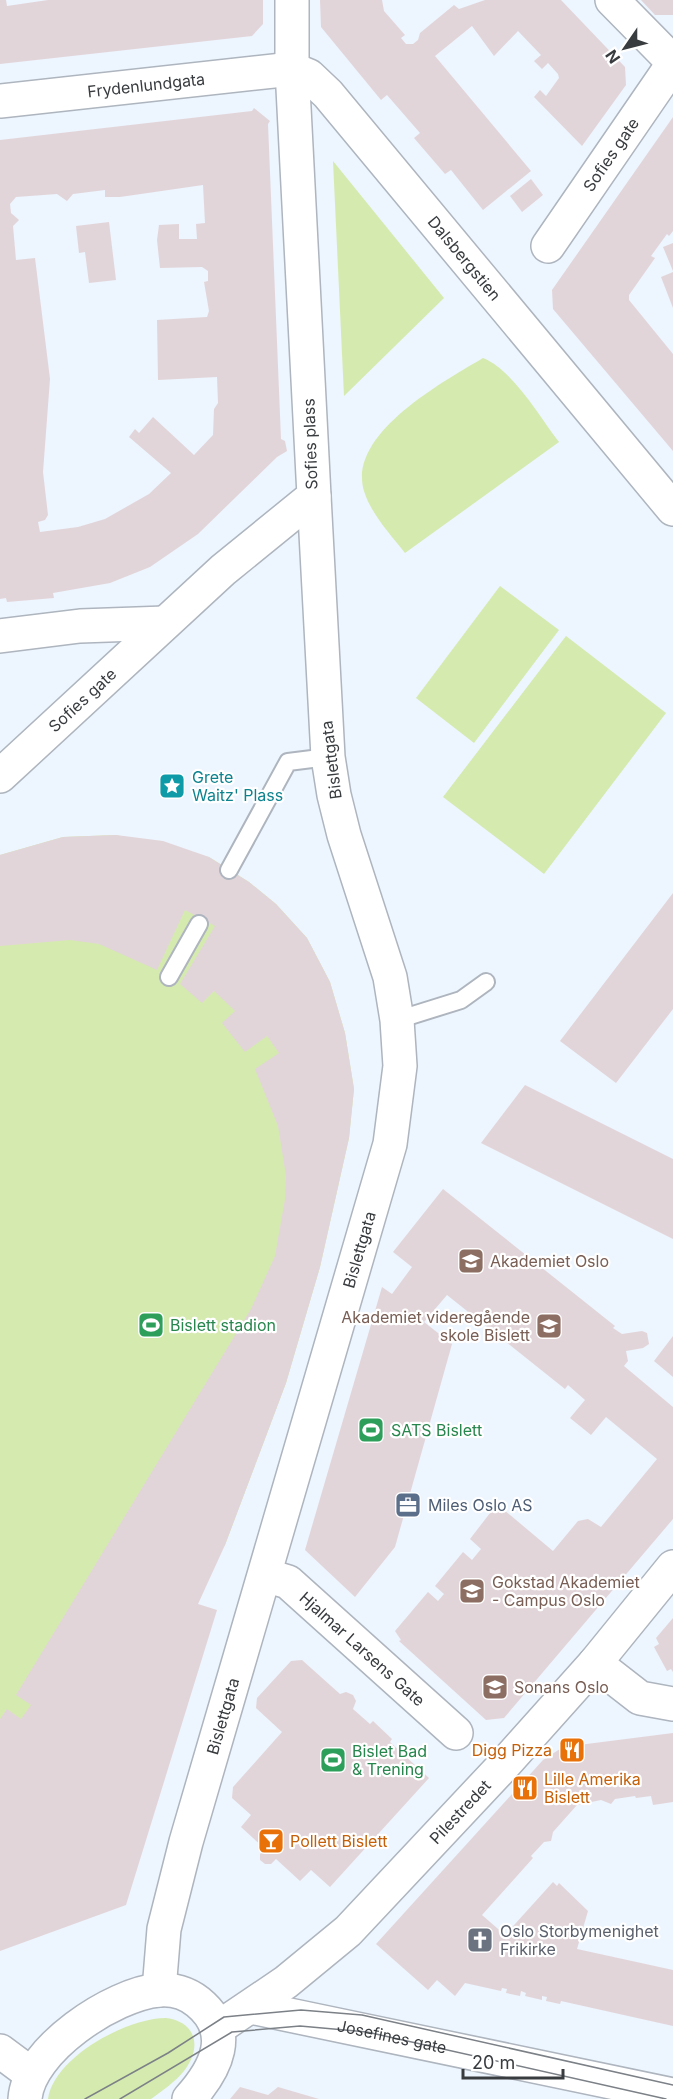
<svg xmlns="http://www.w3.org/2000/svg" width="673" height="2099" font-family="Inter,sans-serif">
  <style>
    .green { fill: #d5eaaf }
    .building { fill: #e2d5d9; fill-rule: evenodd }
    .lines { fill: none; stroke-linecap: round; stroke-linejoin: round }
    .lane-casing { stroke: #aeb5be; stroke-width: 20 }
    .street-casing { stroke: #aeb5be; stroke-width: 36 }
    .secondary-casing { stroke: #aeb5be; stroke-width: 36 }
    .lane { stroke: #fff; stroke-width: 16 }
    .street { stroke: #fff; stroke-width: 33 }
    .secondary { stroke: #fff; stroke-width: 33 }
    .tram { stroke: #7c8187; stroke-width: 1.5 }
    .labels { text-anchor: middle; stroke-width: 4.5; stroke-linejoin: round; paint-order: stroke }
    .street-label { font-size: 16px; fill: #393c3f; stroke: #fff }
    .culture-label { font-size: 16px; fill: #0d838f; stroke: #fff; text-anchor: start }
    .education-label { font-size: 16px; fill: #785e54; stroke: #fff; text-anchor: start }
    .leisure-label { font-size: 16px; fill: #27864d; stroke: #fff; text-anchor: start }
    .service-label { font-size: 16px; fill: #4e5e75; stroke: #fff; text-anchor: start }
    .food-label { font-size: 16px; fill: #c56008; stroke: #fff; text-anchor: start }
    .worship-label { font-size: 16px; fill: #5b616d; stroke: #fff; text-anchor: start }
  </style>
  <rect width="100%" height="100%" fill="#edf5fe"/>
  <path class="green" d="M333,161l111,137 -100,98z
    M483,358c30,12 56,58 76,84l-154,111c-14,-18 -34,-39 -41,-62 -17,-57 79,-109 119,-133z
    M500,586l59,44 -85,113 -58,-45z
    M566,636l100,77 -122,161 -101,-77z
    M116,835l93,22 40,25 27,22 31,34 23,44 15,51 9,56 -5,49 -29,129 -34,116 -61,162 -225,291v-981l63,-18z
    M166,2018c31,4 36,30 18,53 -9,11 -22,20 -33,28h-103c6,-42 79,-81 118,-81z"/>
  <path class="building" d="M0,0h6l1,6 41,-6h215v24l-11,12 -252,28z
    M320,0h62l2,11 21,24 -4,3 5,6h7l5,-4 2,-7 34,-28 5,4 26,-9h76l64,67 1,18 -44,61 -48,-49 6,-7 6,6 13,-18 -1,-4 -10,-11 -6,6 -8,-8 7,-6 -23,-24 -24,25 -22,-30 -37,30 96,115 -48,39 -32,-40 -6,4 -31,-36 6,-5 -33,-38 -6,5 -60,-73z
    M641,0h32v15h-18z
    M254,108l16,13 -2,3 13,315 4,2 2,10 -10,6 -79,77 -48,33 -40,16 -57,10 1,5 -47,4 -1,-4 -6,1v-459l252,-29zM203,185l2,38 -9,1 1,15h-18v-15l-20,1 -2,15 3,28 42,-1 6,4v10l-4,1 5,29 -2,6 -50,3 1,60 59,-3 1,26 -4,6 -1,26 -19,20 -41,-38 -14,16 -4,-4 -6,8 42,36 -22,21 -44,25 -27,8 -38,5 -2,-10 7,-2 3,-5 -5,-43 7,-93 -15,-121 -19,2 -3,-34 6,-6 -8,-7 -1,-9 6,-7 41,-3 10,7 6,-7 32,-4v7h15z
    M673,117v114l-4,5 -2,-2 -16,22 4,2 -26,37v5l44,54v97l-120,-142 -1,-19z
    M531,179l12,16 -21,17 -12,-16z
    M109,222l7,58 -27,3 -4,-31 -6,1 -3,-27z
    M673,243v28l-10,-24z
    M673,272v36l-12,-31z
    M116,835l47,6 46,16 40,25 27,22 31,34 23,44 15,51 9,56 -5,49 -29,129 -34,116 -61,162 -27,59 19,6 -91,295 -126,46v-232l7,-10 14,10 10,-14 -15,-10 235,-386 24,-53 10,-57 1,-23 -8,-50 -23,-57 24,-16 -12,-17 -22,16 -23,-29 13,-12 -21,-20 -12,12 -22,-19 35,-58 -30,-16 -28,60 -58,-26 -29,-4 -70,6v-91l63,-18z
    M673,893v116l-57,74 -56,-42z
    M525,1085l148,74v80l-192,-96z
    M443,1189l172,137 -2,2 9,6 20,-3 5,2 2,11 -6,4 -17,3 2,10 -4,5 49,41v112l-169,199 -18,2 -87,-79 2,-1 -6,-9 33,-39 10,9 6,-7 -9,-8 28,-34 9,8 9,-11 -11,-10 27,-35 56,47 25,-30 10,-2 13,8 56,-68 -51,-42 -15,18 -21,-17 15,-18 -17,-15 -3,4 -118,-94 -23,27 28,22 -57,203 -40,50 -50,-47 77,-263 10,7 20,-27 -19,-15z
    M673,1336v41l-19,-16z
    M673,1618v54l-2,-3 -4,2 -13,-24 5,-3 -3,-6z
    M302,1660l38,34 6,-2 7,3 3,6 -3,8 17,15 3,-3 19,18 -2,3 39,36 -99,109 -19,-17 -11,11 -24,-22 -5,5h-6l-5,-4v-6l5,-5 -24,-22 10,-12 -19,-17 1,-11 49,-55 -26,-24 1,-10 34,-37z
    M673,1733v69l-20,3 -2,-9 -15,2 -1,-2 -20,3 -4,5 -10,-4 -24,5 -24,27 -2,9 -7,1 -13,14 2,2 -51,57 23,20 48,-53 4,4 2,-3 29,28 -11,38 96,21v56l-112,-25 -1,3 -14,-3 1,-4 -5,-1v4l-17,-4 1,-3 -5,-2 -1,5 -14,-3 1,-4 -5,-1 -1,3 -36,-8 -10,13 -18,-16 -9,10 -52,-46 167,-184 20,-13z
    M240,2087l28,8 10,-8 41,12h-89z"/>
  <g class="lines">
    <defs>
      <path id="lane" d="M229,870l59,-108 40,-5
        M169,977l30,-53
        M397,1020l64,-20 25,-18"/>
      <g id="street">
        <path d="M612,0l61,62"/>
        <path id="s1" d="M0,101l292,-32"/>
        <path id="s2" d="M548,246l125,-182"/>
        <path d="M0,636l80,-10 85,-3"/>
        <path id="s3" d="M265,1575l23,7 168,151"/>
        <path d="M595,1663l45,35 33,6"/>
        <path id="s4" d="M159,1990l5,-61 22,-87 204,-698 10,-78 -3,-46 -7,-43 -46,-142 -10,-40 -6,-38 -14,-261"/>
      </g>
      <g id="secondary">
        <path id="s5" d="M292,69l17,7 19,18 345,415"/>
        <path id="s6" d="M0,776l223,-206 91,-74 -22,-427v-69"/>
        <path id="s7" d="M251,2007l422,88"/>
        <path id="s8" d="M218,2028l68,-46 62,-51 154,-164 93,-104 78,-96"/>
        <path d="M0,2051l31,23"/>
        <path d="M25,2099c3,-49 88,-105 134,-109 13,-1 28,3 39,12 37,30 18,67 -9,97"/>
      </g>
    </defs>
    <use href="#lane" class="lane-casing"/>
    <use href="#street" class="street-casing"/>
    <use href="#secondary" class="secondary-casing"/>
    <use href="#lane" class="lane"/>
    <use href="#street" class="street"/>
    <use href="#secondary" class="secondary"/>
    <path class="tram" d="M85,2099l83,-46 56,-36 77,-7 61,5 311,70
      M120,2099l112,-67 68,-6 67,6 299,67"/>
  </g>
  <defs>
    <symbol id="sight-square" viewBox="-11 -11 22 22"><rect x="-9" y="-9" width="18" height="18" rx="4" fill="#0f9aa8" stroke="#fff"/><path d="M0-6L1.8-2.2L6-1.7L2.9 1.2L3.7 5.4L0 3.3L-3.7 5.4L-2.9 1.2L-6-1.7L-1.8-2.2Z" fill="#fff"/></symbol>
    <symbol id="school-square" viewBox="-11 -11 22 22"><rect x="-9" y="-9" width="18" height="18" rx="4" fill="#8d6e63" stroke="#fff"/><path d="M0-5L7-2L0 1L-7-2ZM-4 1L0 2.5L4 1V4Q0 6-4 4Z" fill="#fff"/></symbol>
    <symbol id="stadium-square" viewBox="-11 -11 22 22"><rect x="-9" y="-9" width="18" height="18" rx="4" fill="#2e9e5b" stroke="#fff"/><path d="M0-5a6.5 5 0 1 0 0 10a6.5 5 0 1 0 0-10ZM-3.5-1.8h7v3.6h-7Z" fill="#fff"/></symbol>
    <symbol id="office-square" viewBox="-11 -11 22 22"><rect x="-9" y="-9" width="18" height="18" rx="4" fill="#5c6f8a" stroke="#fff"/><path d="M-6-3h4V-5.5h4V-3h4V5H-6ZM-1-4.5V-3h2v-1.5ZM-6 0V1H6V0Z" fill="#fff"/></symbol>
    <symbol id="university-square" viewBox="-11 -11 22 22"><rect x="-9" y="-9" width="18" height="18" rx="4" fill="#8d6e63" stroke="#fff"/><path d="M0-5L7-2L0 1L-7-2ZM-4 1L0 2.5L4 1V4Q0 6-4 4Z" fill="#fff"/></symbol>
    <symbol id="restaurant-square" viewBox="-11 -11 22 22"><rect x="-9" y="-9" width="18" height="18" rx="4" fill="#e8710a" stroke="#fff"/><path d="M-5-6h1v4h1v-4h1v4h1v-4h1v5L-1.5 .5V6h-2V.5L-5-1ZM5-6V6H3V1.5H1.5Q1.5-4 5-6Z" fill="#fff"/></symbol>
    <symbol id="bar-square" viewBox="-11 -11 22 22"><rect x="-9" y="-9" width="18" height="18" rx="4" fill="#e8710a" stroke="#fff"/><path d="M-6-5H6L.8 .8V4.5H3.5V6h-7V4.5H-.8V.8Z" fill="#fff"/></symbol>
    <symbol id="church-square" viewBox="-11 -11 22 22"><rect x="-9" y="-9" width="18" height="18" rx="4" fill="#6b7280" stroke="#fff"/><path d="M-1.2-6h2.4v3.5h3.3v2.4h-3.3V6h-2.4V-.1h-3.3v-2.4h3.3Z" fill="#fff"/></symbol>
  </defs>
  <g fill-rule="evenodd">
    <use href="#sight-square" x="157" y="771" width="30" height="30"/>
    <use href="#school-square" x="456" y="1246" width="30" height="30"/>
    <use href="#stadium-square" x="136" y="1310" width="30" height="30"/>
    <use href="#school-square" x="534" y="1311" width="30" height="30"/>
    <use href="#stadium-square" x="356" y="1415" width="30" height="30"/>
    <use href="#office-square" x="393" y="1490" width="30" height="30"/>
    <use href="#university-square" x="457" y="1576" width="30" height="30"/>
    <use href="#school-square" x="480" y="1672" width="30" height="30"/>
    <use href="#restaurant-square" x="557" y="1735" width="30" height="30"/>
    <use href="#stadium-square" x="318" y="1745" width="30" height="30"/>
    <use href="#restaurant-square" x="510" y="1773" width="30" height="30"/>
    <use href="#bar-square" x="256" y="1826" width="30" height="30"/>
    <use href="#church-square" x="465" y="1925" width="30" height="30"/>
  </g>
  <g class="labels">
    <g class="street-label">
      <text dy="6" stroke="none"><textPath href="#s1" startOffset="147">Frydenlundgata</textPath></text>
      <text dy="6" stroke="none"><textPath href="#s2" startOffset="111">Sofies gate</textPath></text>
      <text dy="6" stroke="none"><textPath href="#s5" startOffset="258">Dalsbergstien</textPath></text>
      <text transform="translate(310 444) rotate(-92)" y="6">Sofies plass</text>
      <text dy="6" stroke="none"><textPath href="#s6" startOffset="112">Sofies gate</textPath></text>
      <text transform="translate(331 760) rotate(-97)" y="6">Bislettgata</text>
      <text dy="6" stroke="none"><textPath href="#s4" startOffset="768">Bislettgata</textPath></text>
      <text dy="6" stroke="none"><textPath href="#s3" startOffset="124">Hjalmar Larsens Gate</textPath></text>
      <text dy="6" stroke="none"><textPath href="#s4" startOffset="282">Bislettgata</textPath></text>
      <text dy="6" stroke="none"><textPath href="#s8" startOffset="326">Pilestredet</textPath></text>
      <text dy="6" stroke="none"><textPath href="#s7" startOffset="144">Josefines gate</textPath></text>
    </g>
    <g class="culture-label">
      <text x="192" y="783">Grete<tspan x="192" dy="18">Waitz' Plass</tspan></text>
    </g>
    <g class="education-label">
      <text x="490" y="1267">Akademiet Oslo</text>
      <text x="530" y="1323" text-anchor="end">Akademiet videregående<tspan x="530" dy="18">skole Bislett</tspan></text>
      <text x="492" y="1588">Gokstad Akademiet<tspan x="492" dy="18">- Campus Oslo</tspan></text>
      <text x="514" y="1693">Sonans Oslo</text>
    </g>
    <g class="leisure-label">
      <text x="170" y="1331">Bislett stadion</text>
      <text x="391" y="1436">SATS Bislett</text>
      <text x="352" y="1757">Bislet Bad<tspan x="352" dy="18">&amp; Trening</tspan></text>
    </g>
    <g class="service-label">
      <text x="428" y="1511">Miles Oslo AS</text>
    </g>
    <g class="food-label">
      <text x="552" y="1756" text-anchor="end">Digg Pizza</text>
      <text x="544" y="1785">Lille Amerika<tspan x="544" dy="18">Bislett</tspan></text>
      <text x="290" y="1847">Pollett Bislett</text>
    </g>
    <g class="worship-label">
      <text x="500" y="1937">Oslo Storbymenighet<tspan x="500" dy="18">Frikirke</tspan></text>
    </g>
  </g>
  <g transform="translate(625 48) rotate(235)" stroke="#ffffff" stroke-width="4.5" paint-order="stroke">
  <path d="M0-4.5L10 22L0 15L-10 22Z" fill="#393c3f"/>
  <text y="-9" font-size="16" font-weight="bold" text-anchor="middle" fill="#393c3f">N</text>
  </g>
  <path d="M463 2069v9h100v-9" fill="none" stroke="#393c3f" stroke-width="3"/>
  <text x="472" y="2069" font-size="18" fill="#393c3f" stroke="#ffffff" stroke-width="4.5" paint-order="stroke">20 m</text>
</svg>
